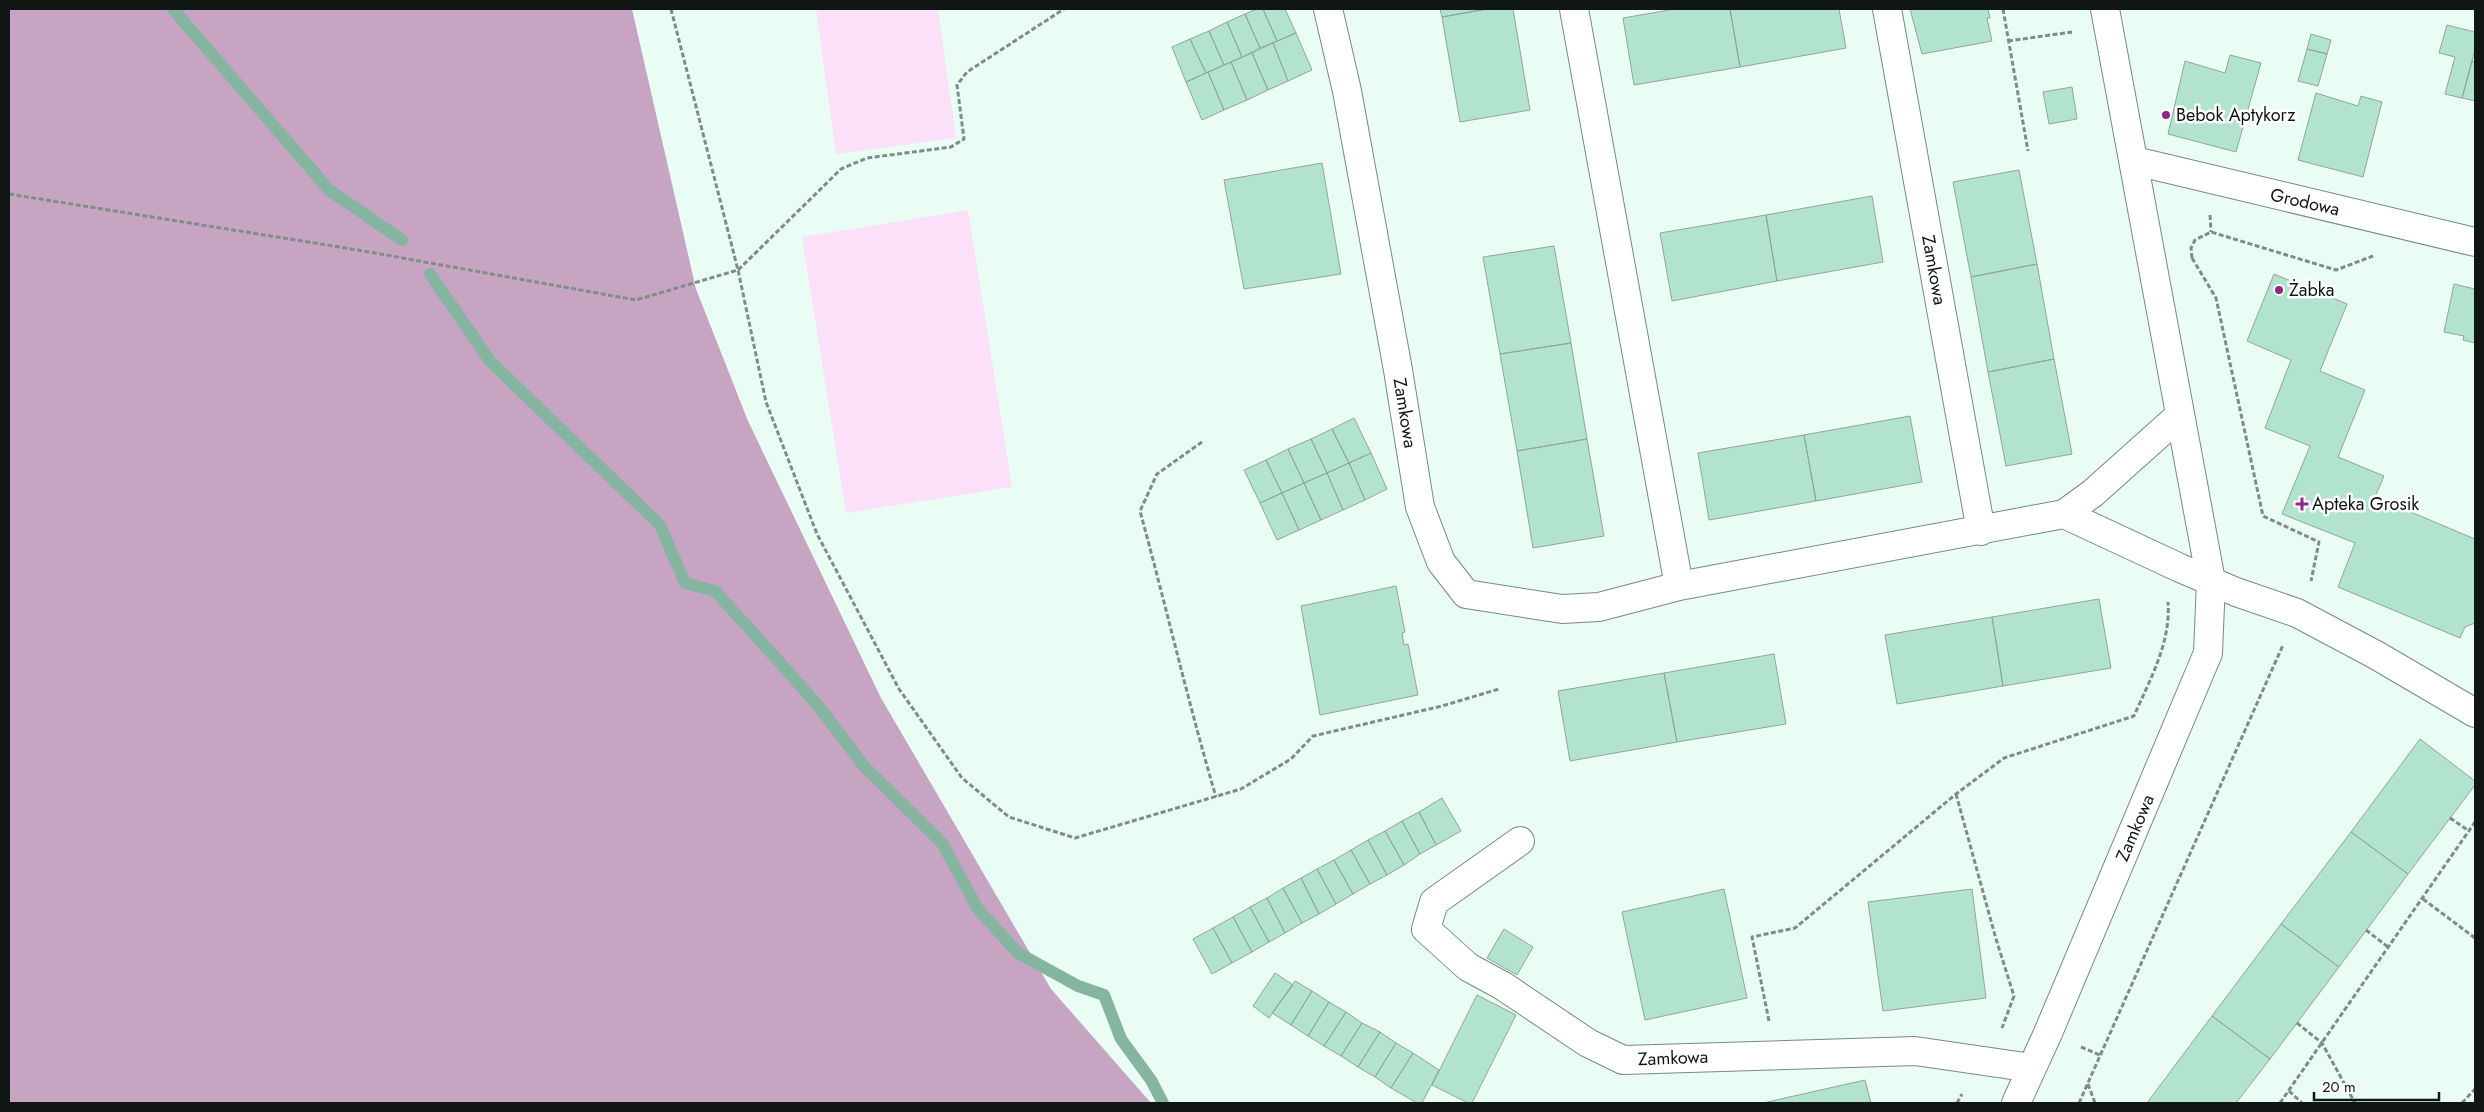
<svg xmlns="http://www.w3.org/2000/svg" width="2484" height="1112" font-family="Jost,sans-serif">
  <style>
    .green { fill: #fcdff8 }
    .forest { fill: #c7a4c2 }
    .lines { fill: none; stroke-linecap: round; stroke-linejoin: round }
    .stream { stroke: #85b4a1; stroke-width: 12 }
    .building { fill: #b1e3ce; stroke: #92a59d }
    .minor-casing { stroke: #788a82; stroke-width: 30 }
    .path { stroke: #7f8d86; stroke-width: 3; stroke-dasharray: 5 2.5; stroke-linecap: butt }
    .minor { stroke: #fff; stroke-width: 28 }
    .poi-dot { fill: #902589; stroke: #fff; stroke-width: 2 }
    .labels { text-anchor: middle; stroke-width: 5; stroke-linejoin: round; paint-order: stroke }
    .poi-label { font-size: 18px; fill: #0f1613; stroke: #fff; text-anchor: start }
    .street-label { font-size: 18px; fill: #0f1613; stroke: #fff }
  </style>
  <rect width="100%" height="100%" fill="#e9fdf4"/>
  <path class="green" d="M816,9h122l18,129 -120,16z
    M968,210l44,277 -166,26 -44,-276z"/>
  <path class="forest" d="M9,9h623l64,280 52,132 133,277 170,291 100,114h-1142z"/>
  <g class="lines">
    <path class="stream" d="M173,9l156,181 73,50
      M430,274l60,87 170,164 25,58 30,8 33,36 68,76 48,63 78,77 36,66 40,44 60,33 26,9 17,44 30,41 12,23"/>
  </g>
  <path class="building" d="M1257,9h6l14,32 -17,7 -15,-34z
    M1263,9h22l11,24 -19,8z
    M1440,9h47l-45,8z
    M1487,9h26l17,101 -70,12 -18,-105z
    M1675,9h55l10,58 -106,18 -11,-67z
    M1730,9h109l7,39 -106,19z
    M1910,9h78l2,9h-3l5,23 -70,13z
    M1245,14l15,34 -18,9 -15,-35z
    M1227,22l15,35 -18,8 -15,-34z
    M2447,25l28,7v18l-13,48 -17,-4 10,-37 -16,-4z
    M1209,31l15,34 -18,8 -16,-34z
    M1296,33l16,37 -24,11 -15,-38z
    M2311,34l20,6 -4,14 -20,-5z
    M1190,39l16,34 -20,9 -14,-35z
    M1273,43l15,38 -20,9 -16,-37z
    M2307,49l20,5 -9,32 -20,-5z
    M1252,53l16,37 -21,10 -16,-38z
    M2230,55l31,8 -25,89 -68,-18 17,-73 40,12z
    M2472,61l3,1v39l-13,-3z
    M1231,62l16,38 -23,10 -16,-38z
    M1208,72l16,38 -22,10 -16,-38z
    M2072,87l5,32 -28,5 -6,-32z
    M2316,93l42,13 3,-10 21,6 -19,75 -65,-17z
    M1322,163l19,111 -97,15 -20,-109z
    M2019,170l18,94 -66,13 -18,-95z
    M1872,196l11,66 -106,19 -11,-66z
    M1766,215l11,66 -105,20 -12,-68z
    M1554,246l17,97 -71,11 -17,-97z
    M2037,264l17,95 -66,13 -17,-95z
    M2274,274l73,30 -27,67 45,19 -27,67 46,19 -9,21 100,42v84l-10,4 -5,11 -122,-51 17,-44 -73,-29 28,-68 -45,-18 26,-68 -44,-19z
    M2454,284l21,5v54l-12,-3 1,-4 -20,-4z
    M1571,343l16,96 -70,12 -17,-97z
    M2054,359l18,95 -66,12 -18,-94z
    M1910,416l12,66 -106,19 -12,-66z
    M1354,418l17,35 -22,10 -17,-34z
    M1332,429l17,34 -22,10 -16,-34z
    M1804,435l12,66 -107,19 -11,-67z
    M1311,439l16,34 -23,10 -16,-34z
    M1587,439l17,97 -71,12 -16,-97z
    M1288,449l16,34 -22,10 -16,-33z
    M1371,453l16,36 -22,11 -16,-37z
    M1266,460l16,33 -22,10 -16,-33z
    M1349,463l16,37 -22,10 -16,-37z
    M1327,473l16,37 -22,10 -17,-37z
    M1304,483l17,37 -22,10 -17,-37z
    M1282,493l17,37 -22,10 -17,-37z
    M1396,586l9,46 -3,1 2,12 4,-1 10,51 -98,20 -19,-109z
    M2099,599l12,69 -108,18 -11,-69z
    M1992,617l11,69 -106,18 -12,-69z
    M1774,654l12,70 -109,18 -13,-69z
    M1664,673l13,69 -107,19 -12,-70z
    M2420,739l55,42v4l-67,89 -57,-42z
    M1442,798l19,33 -25,14 -17,-33z
    M1419,812l17,33 -16,9 -18,-33z
    M1402,821l18,33 -16,11 -19,-34z
    M1385,831l19,34 -17,10 -19,-35z
    M2351,832l57,42 -69,93 -58,-43z
    M1368,840l19,35 -17,9 -19,-34z
    M1351,850l19,34 -17,10 -19,-34z
    M1334,860l19,34 -17,10 -19,-35z
    M1317,869l19,35 -17,10 -18,-36z
    M1301,878l18,36 -17,9 -19,-35z
    M1283,888l19,35 -17,10 -18,-35z
    M1724,889l23,109 -102,22 -23,-108z
    M1972,889l14,109 -103,13 -15,-109z
    M1267,898l18,35 -16,9 -19,-35z
    M1250,907l19,35 -17,10 -19,-35z
    M1233,917l19,35 -20,11 -19,-35z
    M2281,924l58,43 -69,92 -58,-43z
    M1213,928l19,35 -20,11 -19,-35z
    M1504,929l29,18 -16,28 -30,-17z
    M1275,973l18,12 -24,33 -16,-12z
    M1295,981l17,10 -21,34 -19,-12z
    M1312,991l17,11 -21,34 -17,-11z
    M1477,995l39,20 -44,88h-4l-36,-18z
    M1329,1002l17,10 -22,34 -16,-10z
    M1346,1012l16,11 -21,33 -17,-10z
    M2212,1016l58,43 -34,44h-89z
    M1362,1023l18,9 -22,35 -17,-11z
    M1380,1032l16,11 -21,34 -17,-10z
    M1396,1043l17,10 -22,35 -16,-11z
    M1413,1053l26,17 -17,33h-5l-26,-15z
    M1865,1080l6,23h-108z"/>
  <g class="lines">
    <defs>
      <path id="minor" d="M1328,9l19,82 51,279 22,137 21,55 25,32 96,15 37,-2 80,-21 385,-72 29,-21 86,-77
        M1574,9l105,577
        M1887,9l94,522
        M2135,161l340,81
        M2064,514l116,54 56,24 61,21 79,42 99,58
        M1520,841l-86,61 -8,27 42,38 35,19 85,57 35,17 292,-9 117,17
        M2016,1103l32,-70 160,-380 3,-72 -106,-572"/>
    </defs>
    <use href="#minor" class="minor-casing"/>
    <path class="path" d="M671,9l67,261 28,132 51,132 82,155 63,89 47,39 66,21 166,-49 50,-30 22,-23 129,-30 57,-17
      M2003,9l25,142
      M2008,41l64,-9
      M9,194l349,56 278,50 102,-30 103,-101 26,-11 84,-11 13,-8 -7,-54 10,-13 97,-63
      M2210,215l1,17
      M2192,258l24,40 47,218 56,26 -8,39
      M2192,258l-1,-10 4,-8 16,-8 125,38 37,-14
      M1202,442l-45,32 -17,37c26,95 48,191 76,286
      M1956,794l40,145 18,57 -12,32
      M2450,818l19,13
      M2423,899l52,39
      M2366,930l22,17
      M1769,1021l-17,-84 43,-9 161,-134 48,-36 130,-42c16,-37 37,-73 34,-114
      M2297,1023l25,20 33,60
      M2081,1047l19,8
      M2088,1084l7,19
      M2289,1091l13,12
      M1957,1103l5,-9
      M2079,1103l204,-458
      M2280,1103l195,-281
      M2462,1103l13,-14"/>
    <use href="#minor" class="minor"/>
  </g>
  <g class="poi-dot">
    <circle cx="2166" cy="115" r="5"/>
    <circle cx="2279" cy="290" r="5"/>
    <path d="M2299.5 496.5h5v5h5v5h-5v5h-5v-5h-5v-5h5z"/>
  </g>
  <g class="labels">
    <g class="poi-label">
      <text x="2176" y="121">Bebok Aptykorz</text>
      <text x="2289" y="296">Żabka</text>
      <text x="2312" y="510">Apteka Grosik</text>
    </g>
    <g class="street-label">
      <text transform="translate(2305 202) rotate(13)" y="6">Grodowa</text>
      <text transform="translate(1934 270) rotate(80)" y="6">Zamkowa</text>
      <text transform="translate(1405 413) rotate(81)" y="6">Zamkowa</text>
      <text transform="translate(2135 828) rotate(-67)" y="6">Zamkowa</text>
      <text transform="translate(1673 1058) rotate(-2)" y="6">Zamkowa</text>
    </g>
  </g>
  <rect width="2484" height="1112" fill="none" stroke="#0f1613" stroke-width="20"/>
  <path d="M2314 1092v8h125v-8" fill="none" stroke="#0f1613" stroke-width="2.5"/>
  <text x="2322" y="1092" font-size="15" fill="#0f1613" stroke="#ffffff" stroke-width="4" paint-order="stroke">20 m</text>
</svg>
